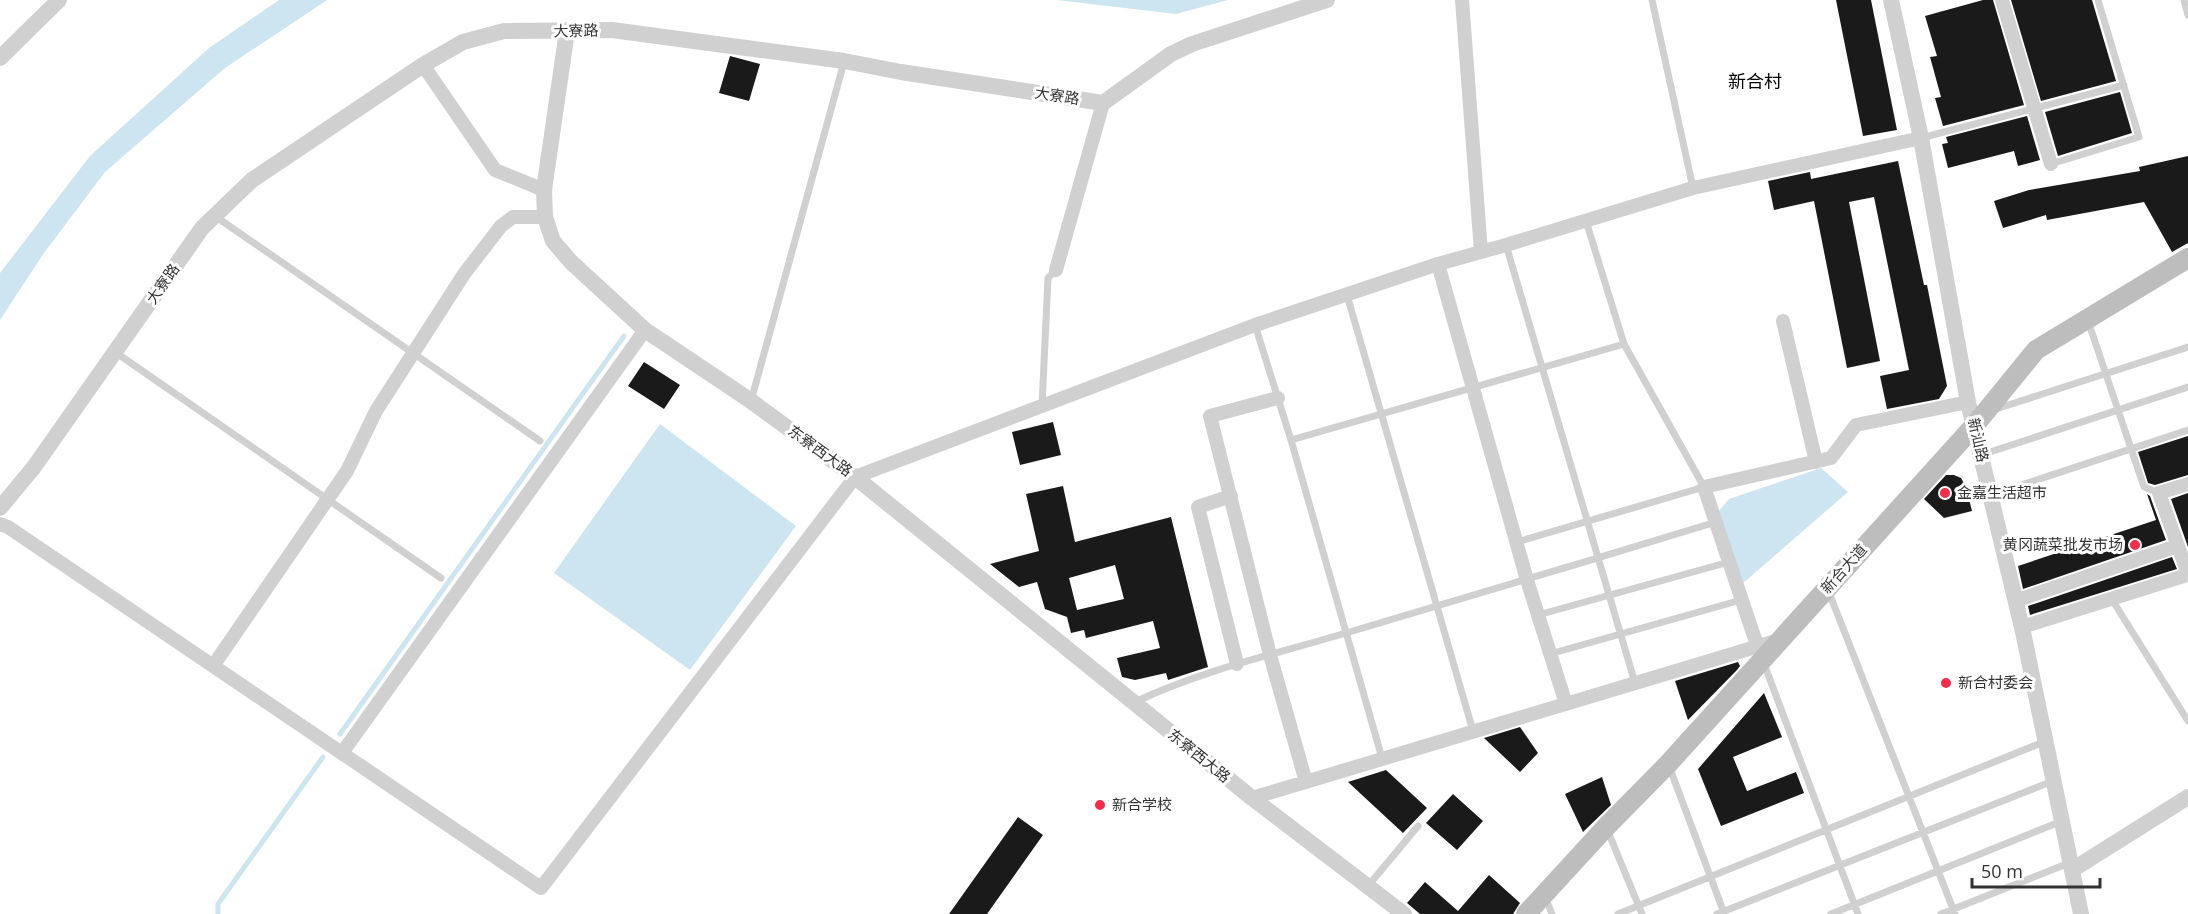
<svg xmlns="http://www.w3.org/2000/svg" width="2188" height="914" font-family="'Open Sans','Noto Sans SC',sans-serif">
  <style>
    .water { fill: #cde5f0 }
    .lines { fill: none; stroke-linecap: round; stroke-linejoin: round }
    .stream { stroke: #cde5f0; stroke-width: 5 }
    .building { fill: #1a1a1a; fill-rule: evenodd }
    .service { stroke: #d0d0d0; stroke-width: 7 }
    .minor { stroke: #d0d0d0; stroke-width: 14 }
    .tertiary { stroke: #d0d0d0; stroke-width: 16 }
    .secondary { stroke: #bdbdbd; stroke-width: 20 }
    .poi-dot { fill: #f32c47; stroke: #fff; stroke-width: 2 }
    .labels { text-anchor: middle; stroke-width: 6; stroke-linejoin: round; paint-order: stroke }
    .street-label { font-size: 15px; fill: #333; stroke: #fff }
    .poi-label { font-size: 15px; fill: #333; stroke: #fff; text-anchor: start }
    .quarter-label { font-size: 18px; fill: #000; stroke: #fff }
  </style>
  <rect width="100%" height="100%" fill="#fff"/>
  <path class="water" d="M279,0h48l-102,68 -120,104 -61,81 -44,67v-47l90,-117 119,-108z
    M1057,0h171l-52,14z
    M660,424l136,102 -106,144 -136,-97z
    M1821,468l27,24 -106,92 -24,-72 11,-13z"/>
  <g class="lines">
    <path class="stream" d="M340,734l284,-398
      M218,914v-10l105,-147"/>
  </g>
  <path class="building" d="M1836,0h35l26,130 -34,6z
    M1983,0h10l31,105 -81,21 -8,-28 6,-1 -11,-40 7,-1 -12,-40z
    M2011,0h81l24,81 -75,20z
    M730,56l30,8 -11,37 -30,-8z
    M2120,92l12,41 -74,23 -13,-44z
    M2027,116l13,44 -22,6 -4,-15 -66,17 -6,-24 6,-1 -2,-6z
    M2188,156v87l-16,9 -28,-50 -97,18 -1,-5 -43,13 -9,-27 35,-11 111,-19 -1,-4z
    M1898,161l26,124h3l20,101 -8,13 -52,10 -7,-33 29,-6 -35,-173 -25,5 31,159 -33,7 -33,-167 -40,9 -6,-29 42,-9 1,7z
    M644,362l36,23 -16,24 -36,-23z
    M1053,422l8,33 -41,10 -8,-33z
    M2188,436v39l-33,10 -7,-2 -10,-31z
    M1946,475h8l7,3 5,9 6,24 -28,7 -20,-19z
    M1063,486l12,56 96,-25 37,150 -40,13 -2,-7 -31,7 -13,-3 -5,-19 43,-10 -7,-27 -67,17 -2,-8 -13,3 -4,-16 -22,-8 -8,-27 -18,5 -29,-23 49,-13 -13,-57zM1115,565l9,34 -47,11 -8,-32z
    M2188,493v54l-17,-48z
    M2147,494l3,2 16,44 -143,49 -5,-23 138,-46z
    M2172,557l5,12 -147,46 -2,-9z
    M1738,662l2,4 -3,4 -49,50 -13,-39z
    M1764,693l18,44 -49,20 14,34 49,-19 8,21 -83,33 -23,-57z
    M1520,727l18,26 -18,19 -36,-34z
    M1386,770l41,38 -24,25 -55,-51z
    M1602,777l9,28 -28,27 -18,-38z
    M1453,794l30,27 -26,29 -31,-27z
    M1018,817l25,18 -56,79h-38z
    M1489,875l31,28 -7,11h-93l-13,-11 18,-21 33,29z"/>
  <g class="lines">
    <path class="service" d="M1652,0l41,188
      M2184,0l4,15
      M1921,138l203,-53
      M2051,164l88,-27 -41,-137
      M215,216l325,225
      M1506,245l129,438
      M1347,295l126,436
      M2088,321l56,166 15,6
      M1255,325l36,115 91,318
      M115,352l326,226
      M751,401l93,-339
      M1042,406l6,-128 8,-8
      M1996,409l192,-62
      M1291,440l333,-96
      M1981,455l207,-68
      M1991,495l197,-65
      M1517,542l187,-55 -80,-143 -38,-123
      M1828,590l127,324
      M2111,598l77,123
      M1538,615l191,-53
      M1550,654l191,-54
      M1763,661l95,253
      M1135,702c68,-32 140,-48 211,-69 123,-37 247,-73 370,-111
      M1669,766l55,147
      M1607,829l35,85
      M1368,886l50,-60
      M1545,897l7,17
      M1618,914l428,-173
      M1717,914l336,-133
      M1831,914l231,-93
      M1941,914l128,-51"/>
    <path class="minor" d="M1462,0l19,252
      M2002,0l49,164
      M423,65l72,105 49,20
      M1438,264l68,-19 187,-57 228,-50
      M1056,270l47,-167
      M1783,321l33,141
      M1278,398l-68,18 60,239 36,127
      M2188,484l-29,9 29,81
      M1231,496l-33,11 39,157
      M0,524l8,3 533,361 314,-411 400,-152 183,-61 89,316 39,124
      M2015,601l162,-55
      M2022,627l165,-52
      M1760,654l-56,-167 127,-29 25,-33 112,-23
      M213,666l134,-195 29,-60 88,-137 37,-48 12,-9h32
      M342,753l303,-423
      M1252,798l527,-158"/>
    <path class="tertiary" d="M1891,0l30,138 47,264 55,230 58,282
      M567,31l-23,159 1,27 8,24 18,21 74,68 106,71 104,76 397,321 152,116
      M0,58l59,-58
      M0,508l34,-41 168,-239 50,-48 171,-115 40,-23 41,-11 108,-1 232,31 57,11 202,31 68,-49 21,-10 135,-44
      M2072,870l116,-73"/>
    <path class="secondary" d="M1526,914l80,-87 62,-63 306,-338 62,-76 152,-92"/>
  </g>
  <g class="poi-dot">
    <circle cx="1945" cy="493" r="6"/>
    <circle cx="2135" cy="545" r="6"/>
    <circle cx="1946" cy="683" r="6"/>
    <circle cx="1100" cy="805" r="6"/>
  </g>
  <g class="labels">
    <g class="street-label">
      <text transform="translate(576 31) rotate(-1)" y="5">大寮路</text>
      <text transform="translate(1057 96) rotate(9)" y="5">大寮路</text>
      <text transform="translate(163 284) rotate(-55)" y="5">大寮路</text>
      <text transform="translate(1978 440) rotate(77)" y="5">新汕路</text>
      <text transform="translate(820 451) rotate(36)" y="5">东寮西大路</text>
      <text transform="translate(1844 569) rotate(-48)" y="5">新合大道</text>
      <text transform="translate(1199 756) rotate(39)" y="5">东寮西大路</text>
    </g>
    <g class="poi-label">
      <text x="1957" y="498">金嘉生活超市</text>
      <text x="2123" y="550" text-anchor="end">黄冈蔬菜批发市场</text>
      <text x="1958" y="688">新合村委会</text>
      <text x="1112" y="810">新合学校</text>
    </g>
    <g class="quarter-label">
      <text x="1755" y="88">新合村</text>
    </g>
  </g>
  <path d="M1972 878v9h128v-9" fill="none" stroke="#333333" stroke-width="3"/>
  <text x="1981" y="878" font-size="18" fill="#333333" stroke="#ffffff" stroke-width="4.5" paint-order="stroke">50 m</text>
</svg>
